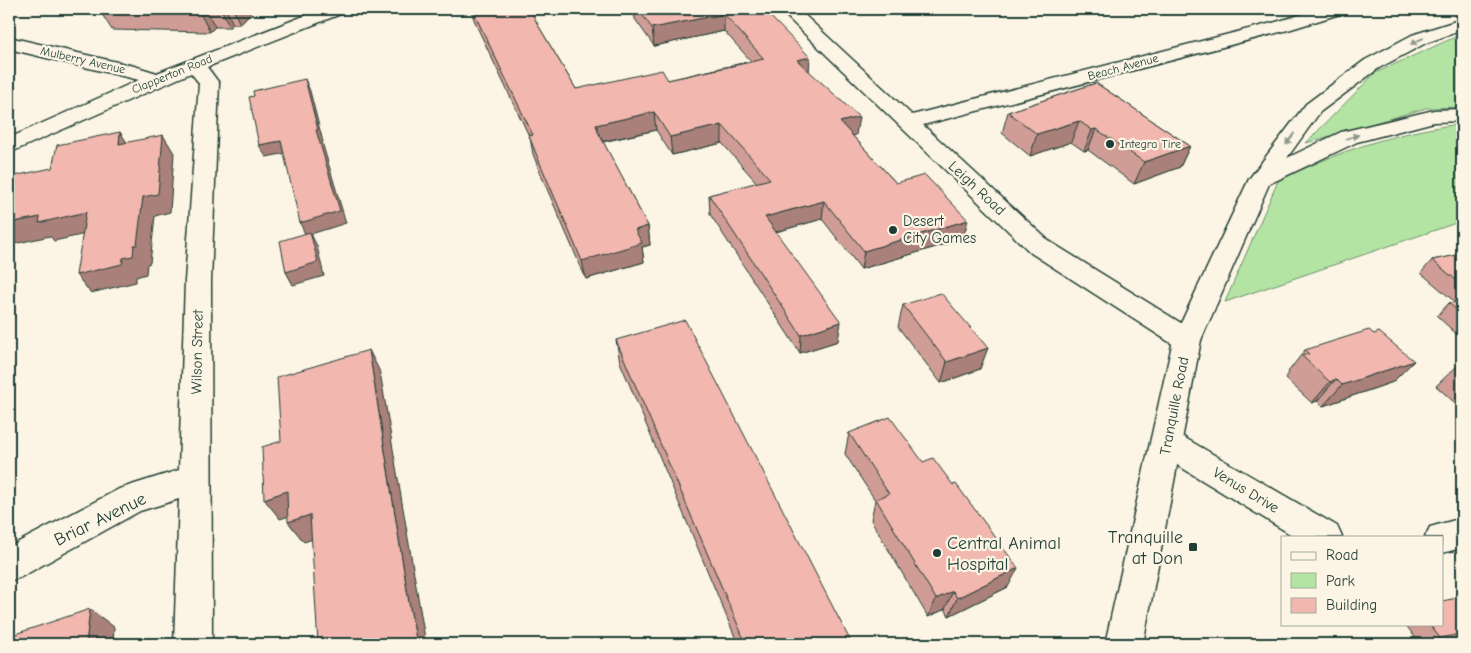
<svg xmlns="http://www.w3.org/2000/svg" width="1471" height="653" font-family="'Comic Neue',sans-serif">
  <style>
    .green { fill: #b4e4a4; stroke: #6a906c }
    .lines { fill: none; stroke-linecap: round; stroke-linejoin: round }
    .minor-casing { stroke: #1f3d34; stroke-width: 3 }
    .secondary-casing { stroke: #1f3d34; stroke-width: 3 }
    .minor { fill: #fcf5e5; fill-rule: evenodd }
    .secondary { fill: #fcf5e5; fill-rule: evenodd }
    .wall { fill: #d09d96; stroke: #1f3d34 }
    .shaded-wall { fill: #a9807a; stroke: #1f3d34 }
    .building { fill: #f2b7af; stroke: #1f3d34 }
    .oneway { fill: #8e998c }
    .poi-dot { fill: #1f3d34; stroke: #fcf5e5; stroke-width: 2 }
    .labels { text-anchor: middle; stroke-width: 4.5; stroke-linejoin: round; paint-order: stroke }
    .far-street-label { font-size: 12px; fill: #1f3d34; stroke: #fcf5e5 }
    .far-poi-label { font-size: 12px; fill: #1f3d34; stroke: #fcf5e5; text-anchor: start }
    .street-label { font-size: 15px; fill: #1f3d34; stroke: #fcf5e5 }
    .poi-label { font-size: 15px; fill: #1f3d34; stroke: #fcf5e5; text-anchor: start }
    .near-street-label { font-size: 18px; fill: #1f3d34; stroke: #fcf5e5 }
    .near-poi-label { font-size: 18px; fill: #1f3d34; stroke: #fcf5e5; text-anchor: end }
  </style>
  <rect width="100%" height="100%" fill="#fcf5e5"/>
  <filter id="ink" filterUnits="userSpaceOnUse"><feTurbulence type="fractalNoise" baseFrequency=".02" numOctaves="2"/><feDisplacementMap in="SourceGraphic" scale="10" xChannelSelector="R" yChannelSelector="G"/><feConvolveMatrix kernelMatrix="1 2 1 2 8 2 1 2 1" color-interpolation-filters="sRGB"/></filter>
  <g filter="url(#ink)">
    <path class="green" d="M1462,34v73l-36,1 -120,35 69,-70z
      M1462,124v97l-237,81 53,-121c58,-29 119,-50 184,-57z"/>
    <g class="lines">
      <defs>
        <path id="minor" d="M322,9h24l-3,4 -136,54 12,16 -8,198 1,363h-38l5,-145 -39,12 -119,66 -12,4v-34l110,-58 60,-19 6,-189 14,-198 -8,-10 -182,80v-15l130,-58 -130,-31v-12l125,29 23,7z
          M779,9h19l114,106 364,-93 43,-13h27l-3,4 -55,17 -365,95 126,116 148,92 4,7 -4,7 -10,3 -10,-3 -146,-94z
          M1167,430l11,4 159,92 5,11h-47l-139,-85 -5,-9 5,-9z
          M1462,518v30l-20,5v-16h-17l5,-10z"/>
        <path id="secondary" d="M1462,19v11l-36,13 -47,25 -59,44 -33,46 54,-26 93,-22 28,-1v12l-28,1 -77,20 -88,42 -68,156 -58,304h-38l68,-304 76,-161 57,-75 59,-44 47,-25z"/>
      </defs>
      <use href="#minor" class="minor-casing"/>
      <use href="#secondary" class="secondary-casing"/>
      <use href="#minor" class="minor"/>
      <use href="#secondary" class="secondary"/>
    </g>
    <path class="wall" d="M103,9h151l-14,15h-7l-3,3h-15l-5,5 -98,-2 -12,-19z
      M470,9h60l8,16 38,64 92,-9 83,-19 -27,-30 -70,15 -19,-27 -1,-10h129l93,126 -3,1 43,47 67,56 -102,30 -39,-50 -46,13 62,109 -38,12 -90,-139 -1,-19 48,-12 -35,-40 -50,12 -16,-25 -53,12 45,84 2,19 -8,2 2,15 -58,17 -45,-104 -8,-21 -3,-16 -53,-111z
      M1096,83l94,63 -10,21 -46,17 -46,-34 -4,1 -13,-9 -41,14 -28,-23 6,-21z
      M1462,246v93l-25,-23 12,-13 6,-1 -34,-29 11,-13 22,-4z
      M903,305l77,64 -39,14 -43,-56z
      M1374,334l40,27 -21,21 -70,24 -6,-5 -5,2 -27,-25 4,-5 -1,-1 17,-22z
      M616,340l236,304h-114l-118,-282z
      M1462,363v46l-26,-23 22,-21z
      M849,433l159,154 -59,29 -4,-7 -17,8 -57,-97 4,-20 -30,-46z
      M1462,597v47h-42l-15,-20h37z"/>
    <path class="shaded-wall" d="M205,9h1l9,18 -5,5 -10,-19z
      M221,9h5l7,15 -3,3z
      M233,9h21l-14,15z
      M1201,9h8l-9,2z
      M724,14v17l-70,15 -2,-18z
      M810,57l-1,18 -12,-15z
      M305,79l5,12 13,51h-1l24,81 -35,11 6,12 7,30 -31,9 -7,-13 20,-36 -6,-13z
      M654,112l2,18 -56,12 -4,-17z
      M859,117l-3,18 -18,5 2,-18z
      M1079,121l-8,21 -41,14 7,-22z
      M722,125v18l-50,12 -2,-18z
      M1096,129l-8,21 -4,1 8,-21z
      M120,132l12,18 -13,-6z
      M163,135l11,18 -4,59 -15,4 -5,47 -3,1 -1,10 -10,3v5l-45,11 -15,-18 47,-17 11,-13 9,-48z
      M281,141l6,12 -21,4 -7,-12z
      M1190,146l-10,21 -46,17 10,-22z
      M824,201l-2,18 -57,16v-18z
      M86,212l13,19 -45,10 -4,-5 -41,9v-22l31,-6z
      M968,220l-5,19 -102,30 3,-18z
      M648,226l2,19 -8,2 2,15 -58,17 -4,-18 53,-31z
      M841,322l-3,19 -38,12 1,-18z
      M988,348l-8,21 -39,14 6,-21z
      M369,350l11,22 42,249 4,23h-9l-8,-41z
      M1414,361l-21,21 -70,24 19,-21z
      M1336,379l-19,22 -5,2 18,-21z
      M287,491l15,21 -22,7 -16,-20z
      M310,515l15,20 -21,7 -16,-20z
      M1018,568l-10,19 -59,29 8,-18z
      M953,591l-8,18 -17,8 8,-18z
      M90,609l24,18 -1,17h-27z"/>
    <path class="building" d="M103,9h102l-5,4 -100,-2z
      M472,9h58l8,16 38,64 86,-19 6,10 96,-21 -40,-45 -72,14 -14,-19h125l47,48 -13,3 62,57 -19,5 56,61 29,-8 43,45 -104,31 -40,-50 -59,16 76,105 -40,13 -92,-140 61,-16 -48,-54 -52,12 -16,-25 -58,13 2,5h-1l51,96 -13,4 7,13 -60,18 -45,-105 -8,-20 4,-1z
      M305,79l13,51h-2l24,81 -40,12 -19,-82 -22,4 -10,-48 5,-1 -1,-5z
      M1096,83l94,63 -46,16 -48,-33 -4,1 -13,-9 -42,13 -29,-22z
      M120,132l-1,12 44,-9 -5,59 -15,3 -6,48h-3l-1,11 -10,2 -1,6 -46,11 10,-63 -47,11 1,-6 -31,6v-46l43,-9 5,-23z
      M310,232l8,30 -32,10 -6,-31z
      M1462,254v31l-30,-25z
      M941,293l47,55 -41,14 -44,-57z
      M1462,301v14l-13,-12z
      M685,320l167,324h-106l-130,-304z
      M1369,330l5,4 5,-2 35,29 -72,24 -6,-6 -6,3 -28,-26 7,-2 -4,-4z
      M369,350l40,253 8,41h-99l-8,-129 -22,7 -1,-31 -23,8 -2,-52 19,-6 -4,-64z
      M1462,363v6l-4,-4z
      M890,417l33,45 10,-4 20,27 3,-1 62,84 -61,30 -4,-7 -17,8 -60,-100 13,-5 -40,-61z
      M1462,597v45l-6,-7 -16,3 -11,-14h13v-23z
      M90,609l-4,35h-77v-8z"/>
    <defs><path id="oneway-solid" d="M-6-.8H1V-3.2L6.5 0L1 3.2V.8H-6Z" transform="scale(1.25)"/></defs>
    <g class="oneway">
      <use href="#oneway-solid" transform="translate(1417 41) rotate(155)"/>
      <use href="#oneway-solid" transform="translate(1352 137) rotate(-18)"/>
      <use href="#oneway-solid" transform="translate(1290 139) rotate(126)"/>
    </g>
  </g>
  <g class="poi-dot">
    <circle cx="1110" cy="144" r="5"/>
    <circle cx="893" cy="230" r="5"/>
    <rect x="1188" y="542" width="10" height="10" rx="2.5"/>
    <circle cx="937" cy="553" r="5"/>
  </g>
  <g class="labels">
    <g class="far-street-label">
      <text transform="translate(83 60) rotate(13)" y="4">Mulberry Avenue</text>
      <text transform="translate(1123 67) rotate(-15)" y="4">Beach Avenue</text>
      <text transform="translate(172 74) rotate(-22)" y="4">Clapperton Road</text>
    </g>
    <g class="far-poi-label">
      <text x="1120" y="148">Integra Tire</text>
    </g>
    <g class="street-label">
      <text transform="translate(977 188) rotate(43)" y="5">Leigh Road</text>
      <text transform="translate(197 352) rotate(-89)" y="5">Wilson Street</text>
      <text transform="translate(1174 406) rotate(-79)" y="5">Tranquille Road</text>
      <text transform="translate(1246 490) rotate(31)" y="5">Venus Drive</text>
    </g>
    <g class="poi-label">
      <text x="903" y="226">Desert<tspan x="903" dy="17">City Games</tspan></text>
    </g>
    <g class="near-street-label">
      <text transform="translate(100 519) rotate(-26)" y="6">Briar Avenue</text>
    </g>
    <g class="near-poi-label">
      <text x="1183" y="543">Tranquille<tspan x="1183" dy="21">at Don</tspan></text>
      <text x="947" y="549" text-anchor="start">Central Animal<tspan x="947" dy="21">Hospital</tspan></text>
    </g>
  </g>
  <rect width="1471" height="653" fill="none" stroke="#fcf5e5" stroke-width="30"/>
  <rect x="15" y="15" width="1441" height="623" fill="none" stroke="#1f3d34" stroke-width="2" filter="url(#ink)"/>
  <rect x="1281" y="536" width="162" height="90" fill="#fcf5e5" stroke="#a4ab9e"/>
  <rect x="1291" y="552" width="25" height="8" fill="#fcf5e5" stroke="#a4ab9e"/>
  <text x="1326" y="560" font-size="15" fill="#1f3d34">Road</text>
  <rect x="1291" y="573" width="25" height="15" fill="#b4e4a4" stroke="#a4ab9e"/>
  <text x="1326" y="586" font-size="15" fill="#1f3d34">Park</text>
  <rect x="1291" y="598" width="25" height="15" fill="#f2b7af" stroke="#a4ab9e"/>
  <text x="1326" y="610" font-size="15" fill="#1f3d34">Building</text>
</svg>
